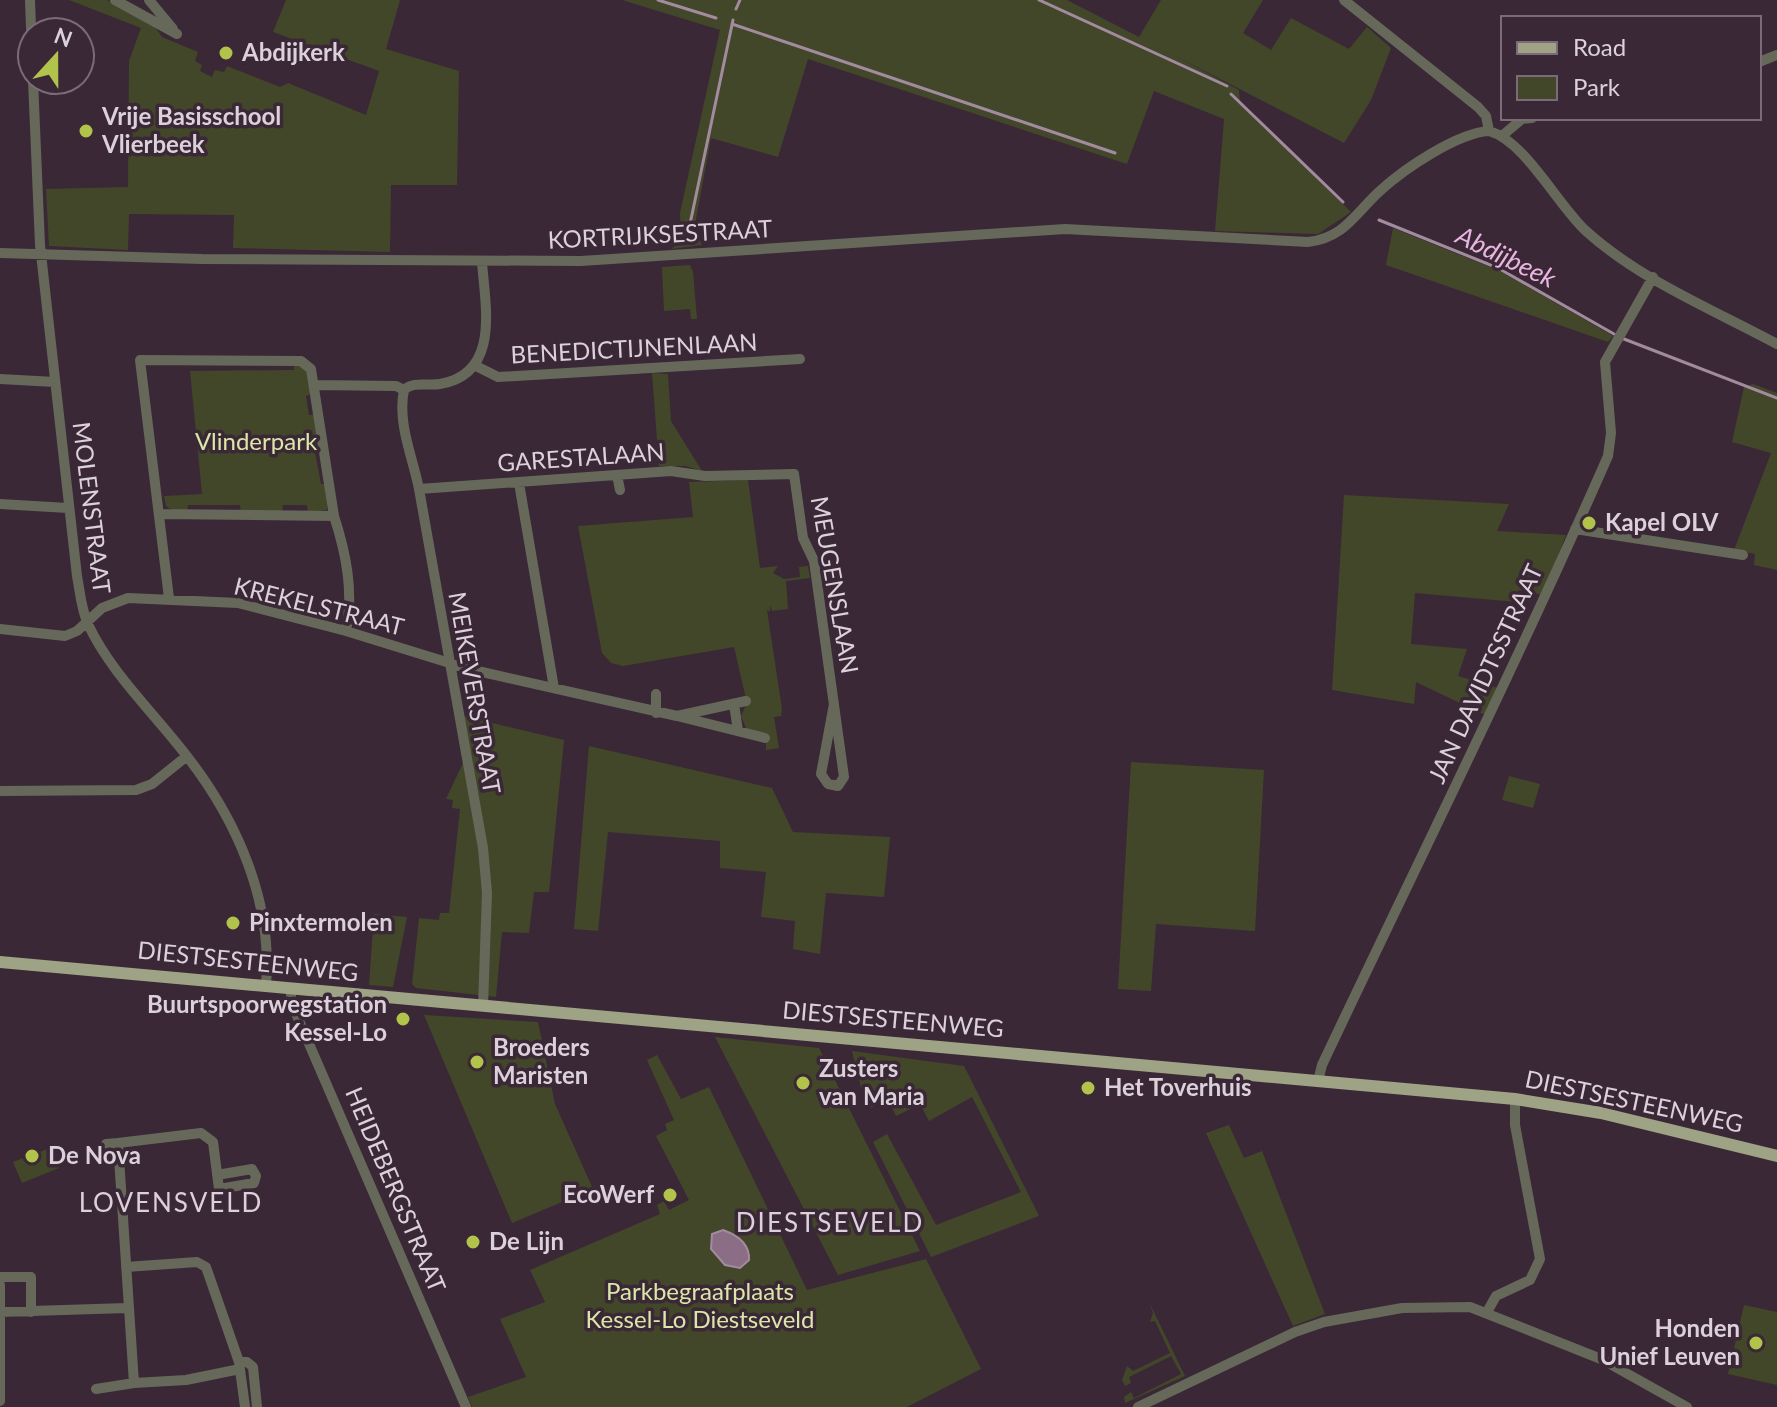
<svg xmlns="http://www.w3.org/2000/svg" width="1777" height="1407" font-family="Lato,sans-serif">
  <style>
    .green { fill: #424729 }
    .water { fill: #8b6d86; stroke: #a38b9f; stroke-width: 2 }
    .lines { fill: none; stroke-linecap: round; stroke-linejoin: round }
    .stream { stroke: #a38b9f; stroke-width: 3 }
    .minor { stroke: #66695a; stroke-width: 10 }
    .major { stroke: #9da384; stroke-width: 12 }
    .poi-dot { fill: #b2c34b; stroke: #3a2837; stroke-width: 3 }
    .labels { text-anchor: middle; stroke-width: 7; stroke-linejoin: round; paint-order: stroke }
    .poi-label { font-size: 24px; font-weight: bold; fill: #dcd0da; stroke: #3a2837; text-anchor: start }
    .street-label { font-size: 24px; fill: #dcd0da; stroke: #3a2837 }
    .park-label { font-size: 24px; fill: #dbe6a8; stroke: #3a2837 }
    .water-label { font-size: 26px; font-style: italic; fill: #e9b5e0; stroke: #3a2837 }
    .neighbourhood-label { font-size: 26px; letter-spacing: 2px; fill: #dcd0da; stroke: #3a2837 }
  </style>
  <rect width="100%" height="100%" fill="#3a2837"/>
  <path class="green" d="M69,0h38l48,27 7,10 36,15 -3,9 7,4 -2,6 12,6 3,-7 9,2 3,-6 53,21 8,-4 78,32 13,-44 -106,-39 13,-32h114l-14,49 73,22 -2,114h-66l-1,67 -157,-4 1,-33 -105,-1 -1,36 -79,-4 -3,-57 82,-2 1,-126 12,-33z
    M622,0h445l72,37 22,-37h102l-20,33 28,17 20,-32 58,31 18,-22 24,21 -20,52 -27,43 -176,-91 71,38 1,12 111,110 -33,22 -103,-3 9,-112 -70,-28 -27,73 -319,-105 -30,98 -67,-19 -17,92 8,15 -31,4 10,-9 -1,-27 40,-183z
    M1393,228l107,43 113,65 -5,6 -222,-77z
    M690,265l3,7 4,47h-6l-1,-10 -26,2 -2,-44z
    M294,363l12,6 5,25 -5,2 3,19h6l7,35 -7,2 6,32h7l-1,26 -19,2 -1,-7h-24l-1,7h-41l-1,-7h-52l-1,6h-14l-7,-5 -2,-10 38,-2 -12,-123 104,-1z
    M652,373l16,1 3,47 31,50 -17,-5h-26z
    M1753,384l24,9v177l-23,-5 1,-11 -21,-4 37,-97 -39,-11 12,-55z
    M748,480l12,88 18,-2 -5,7 11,6 16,-2 -1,-10 9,-1 2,12 -24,3 2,28 -16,2 -2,-6v7l-3,-2 15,99 -1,7 -7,1 5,31 -13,2v-7l-20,-15 -5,-12 6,-13 -13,-56 -111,19 -12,-3 -9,-10 -24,-127 115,-9 -4,-35z
    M1344,495l165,9 -12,27 69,4 -23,60 -24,-5 -2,12 -102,-9 -4,51 56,5 -9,27 40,12 -13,27 -69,-33 -2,22 -82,-14z
    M463,716l101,24 -15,152h-15l-5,41 -27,-1 -6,65 -80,-9 -4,-4 7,-66 20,2 1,-7h9l11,-104 -8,-1 1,-8 -7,-1 17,-36z
    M589,746l183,42 21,44 97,5 -6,60 -58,-4 -6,61 -27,-5 2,-28 -34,-4 5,-45 -46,-4v-27l-112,-9 -10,99 -24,-2z
    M1131,762l133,8 -9,161 -99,-7 -5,67 -33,-2z
    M1509,776l31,8 -7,24 -31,-8z
    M374,914l33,3 -14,70 -24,-2z
    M424,1015l114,7 17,82 38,85 -81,34z
    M715,1037l104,11 101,203 -82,24z
    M852,1051l112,15 75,150 -108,41 -58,-115 14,-8 49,91 85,-33 -49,-95 -43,24 -9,-17 -24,12 -9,-19 -16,11 -9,-17z
    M657,1055l24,44 28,-12 98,203 119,-31 55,110 -74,38h-435l-4,-10 58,-20 -26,-58 45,-17 -15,-32 130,-56 -3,-9 7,-4 5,9 20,-10 -33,-64 11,-6 -2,-6 9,-4 -27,-60z
    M1229,1125l15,33 18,-7 63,163 -32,12 -87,-193z
    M50,1148l9,20 -37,15 -9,-21z
    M1149,1302l36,74 -60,27 -1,-6 7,-5 3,6 47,-24 -10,-18 -42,21 2,6 -6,3 -3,-6 5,-14 6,5 37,-18 -15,-32 -5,1 3,-9z
    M1744,1305l33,7v73l-49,-11z"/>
  <path class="water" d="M723,1230c14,5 27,13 26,30l-9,8 -15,-3 -14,-16 1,-15z"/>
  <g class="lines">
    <path class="stream" d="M658,0l58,18
      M1039,0l188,86
      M736,9l4,-9
      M732,24l383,129
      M1231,94l112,108
      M1379,220l119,48 116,66
      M690,224l43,-204
      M1624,339l153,59"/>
    <path class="minor" d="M30,0l2,55
      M115,0l62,34
      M149,0l24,29
      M1344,0l134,107 8,9 3,15
      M1759,62l18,-7
      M33,80l7,165 37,331c3,15 4,33 11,48 22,48 66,89 98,131 51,65 87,147 80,230
      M1503,135l19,-16 10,-1
      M0,253l202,6 379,2 484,-32 243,13c37,-4 48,-30 73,-52 23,-21 76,-57 108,-59 36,10 68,73 97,100 54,49 128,79 191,113
      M474,365l24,12 302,-18
      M0,379l55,3
      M314,385l82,1 8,4
      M404,390c-7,33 9,68 15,99l64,359 4,45 -4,113
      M404,390c9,-9 24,-4 36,-6 61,-10 45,-79 42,-122
      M617,475l3,15
      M519,483l35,205
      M419,489l252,-18 34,5 89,-2 9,64 11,23 30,216 -6,9 -10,-2 -7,-10 13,-70
      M0,504l68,4
      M160,514l174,2
      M1575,529l168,26
      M169,598l-29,-238 161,1 10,8 23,147c12,37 20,76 12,115
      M0,629l65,7 12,-5 25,-23 26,-10 110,5 108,28 123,38 208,47
      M746,701l-69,15 88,22
      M734,704l4,27
      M656,713v-19
      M0,791l136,-1 16,-6 35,-28
      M291,988v14l175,405
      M1318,1081l4,-16c96,-203 196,-404 286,-609l3,-23 -6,-71 48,-85
      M106,1144l12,-1
      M217,1175l35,-6 4,7 -2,7 -35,6 -6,-47 -12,-9 -83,10 16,240 52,-3 54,-11
      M126,1267l71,-5 9,5 33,95 6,45
      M0,1277h31v35
      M0,1285v27
      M1487,1312l9,-16 34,-16 10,-21 -25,-134v-26
      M239,1362h8l6,5 4,40
      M96,1389l38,-6
      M0,1401v-89l127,-4
      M1138,1407l157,-75 29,-10 78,-14 68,-1 131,52 86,48"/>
    <path class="major" d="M0,962l1515,137 86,14 176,43"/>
  </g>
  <g class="poi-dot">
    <circle cx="226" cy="53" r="8"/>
    <circle cx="86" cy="131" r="8"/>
    <circle cx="1589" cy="523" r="8"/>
    <circle cx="233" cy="923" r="8"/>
    <circle cx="403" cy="1019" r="8"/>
    <circle cx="477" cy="1062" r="8"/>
    <circle cx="803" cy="1083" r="8"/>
    <circle cx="1088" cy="1088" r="8"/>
    <circle cx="32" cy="1156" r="8"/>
    <circle cx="670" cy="1195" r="8"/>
    <circle cx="473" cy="1242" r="8"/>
    <circle cx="1756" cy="1343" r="8"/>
  </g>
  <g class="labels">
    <g class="poi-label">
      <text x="242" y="61">Abdijkerk</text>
      <text x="102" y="125">Vrije Basisschool<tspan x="102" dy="28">Vlierbeek</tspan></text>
      <text x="1605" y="531">Kapel OLV</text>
      <text x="249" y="931">Pinxtermolen</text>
      <text x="387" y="1013" text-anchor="end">Buurtspoorwegstation<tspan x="387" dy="28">Kessel-Lo</tspan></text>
      <text x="493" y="1056">Broeders<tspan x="493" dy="28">Maristen</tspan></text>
      <text x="819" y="1077">Zusters<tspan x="819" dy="28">van Maria</tspan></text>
      <text x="1104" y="1096">Het Toverhuis</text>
      <text x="48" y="1164">De Nova</text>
      <text x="654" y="1203" text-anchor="end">EcoWerf</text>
      <text x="489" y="1250">De Lijn</text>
      <text x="1740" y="1337" text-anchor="end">Honden<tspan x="1740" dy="28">Unief Leuven</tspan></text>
    </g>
    <g class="street-label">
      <text transform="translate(660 235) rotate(-3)" y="8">KORTRIJKSESTRAAT</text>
      <text transform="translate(634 349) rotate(-3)" y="8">BENEDICTIJNENLAAN</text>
      <text transform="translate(581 458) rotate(-4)" y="8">GARESTALAAN</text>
      <text transform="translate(91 508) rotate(83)" y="8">MOLENSTRAAT</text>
      <text transform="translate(834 585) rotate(80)" y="8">MEUGENSLAAN</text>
      <text transform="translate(319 607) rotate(14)" y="8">KREKELSTRAAT</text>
      <text transform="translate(1486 674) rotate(-65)" y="8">JAN DAVIDTSSTRAAT</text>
      <text transform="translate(474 693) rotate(80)" y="8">MEIKEVERSTRAAT</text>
      <text transform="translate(248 962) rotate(6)" y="8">DIESTSESTEENWEG</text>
      <text transform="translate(893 1020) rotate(5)" y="8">DIESTSESTEENWEG</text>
      <text transform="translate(1634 1102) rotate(12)" y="8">DIESTSESTEENWEG</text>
      <text transform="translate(395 1190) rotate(67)" y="8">HEIDEBERGSTRAAT</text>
    </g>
    <g class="park-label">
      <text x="256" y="450">Vlinderpark</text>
      <text x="700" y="1300">Parkbegraafplaats<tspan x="700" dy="28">Kessel-Lo Diestseveld</tspan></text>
    </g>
    <g class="water-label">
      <text transform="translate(1506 257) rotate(26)" y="9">Abdijbeek</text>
    </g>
    <g class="neighbourhood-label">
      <text x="171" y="1212">LOVENSVELD</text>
      <text x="830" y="1232">DIESTSEVELD</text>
    </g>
  </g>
  <rect x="1501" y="16" width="260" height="104" fill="#3a2837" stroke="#7b6b78" stroke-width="2"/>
  <rect x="1517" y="42" width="40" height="12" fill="#9da384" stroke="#7b6b78" stroke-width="2"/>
  <text x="1573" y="56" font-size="24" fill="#dcd0da">Road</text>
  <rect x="1517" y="76" width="40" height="24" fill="#424729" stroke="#7b6b78" stroke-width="2"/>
  <text x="1573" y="96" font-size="24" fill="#dcd0da">Park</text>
  <g transform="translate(56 56) rotate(21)"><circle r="38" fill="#3a2837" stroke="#7b6b78" stroke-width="2"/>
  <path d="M0-6L14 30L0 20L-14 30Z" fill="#b2c34b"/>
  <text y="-12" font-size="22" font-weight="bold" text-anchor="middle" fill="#dcd0da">N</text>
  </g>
</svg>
